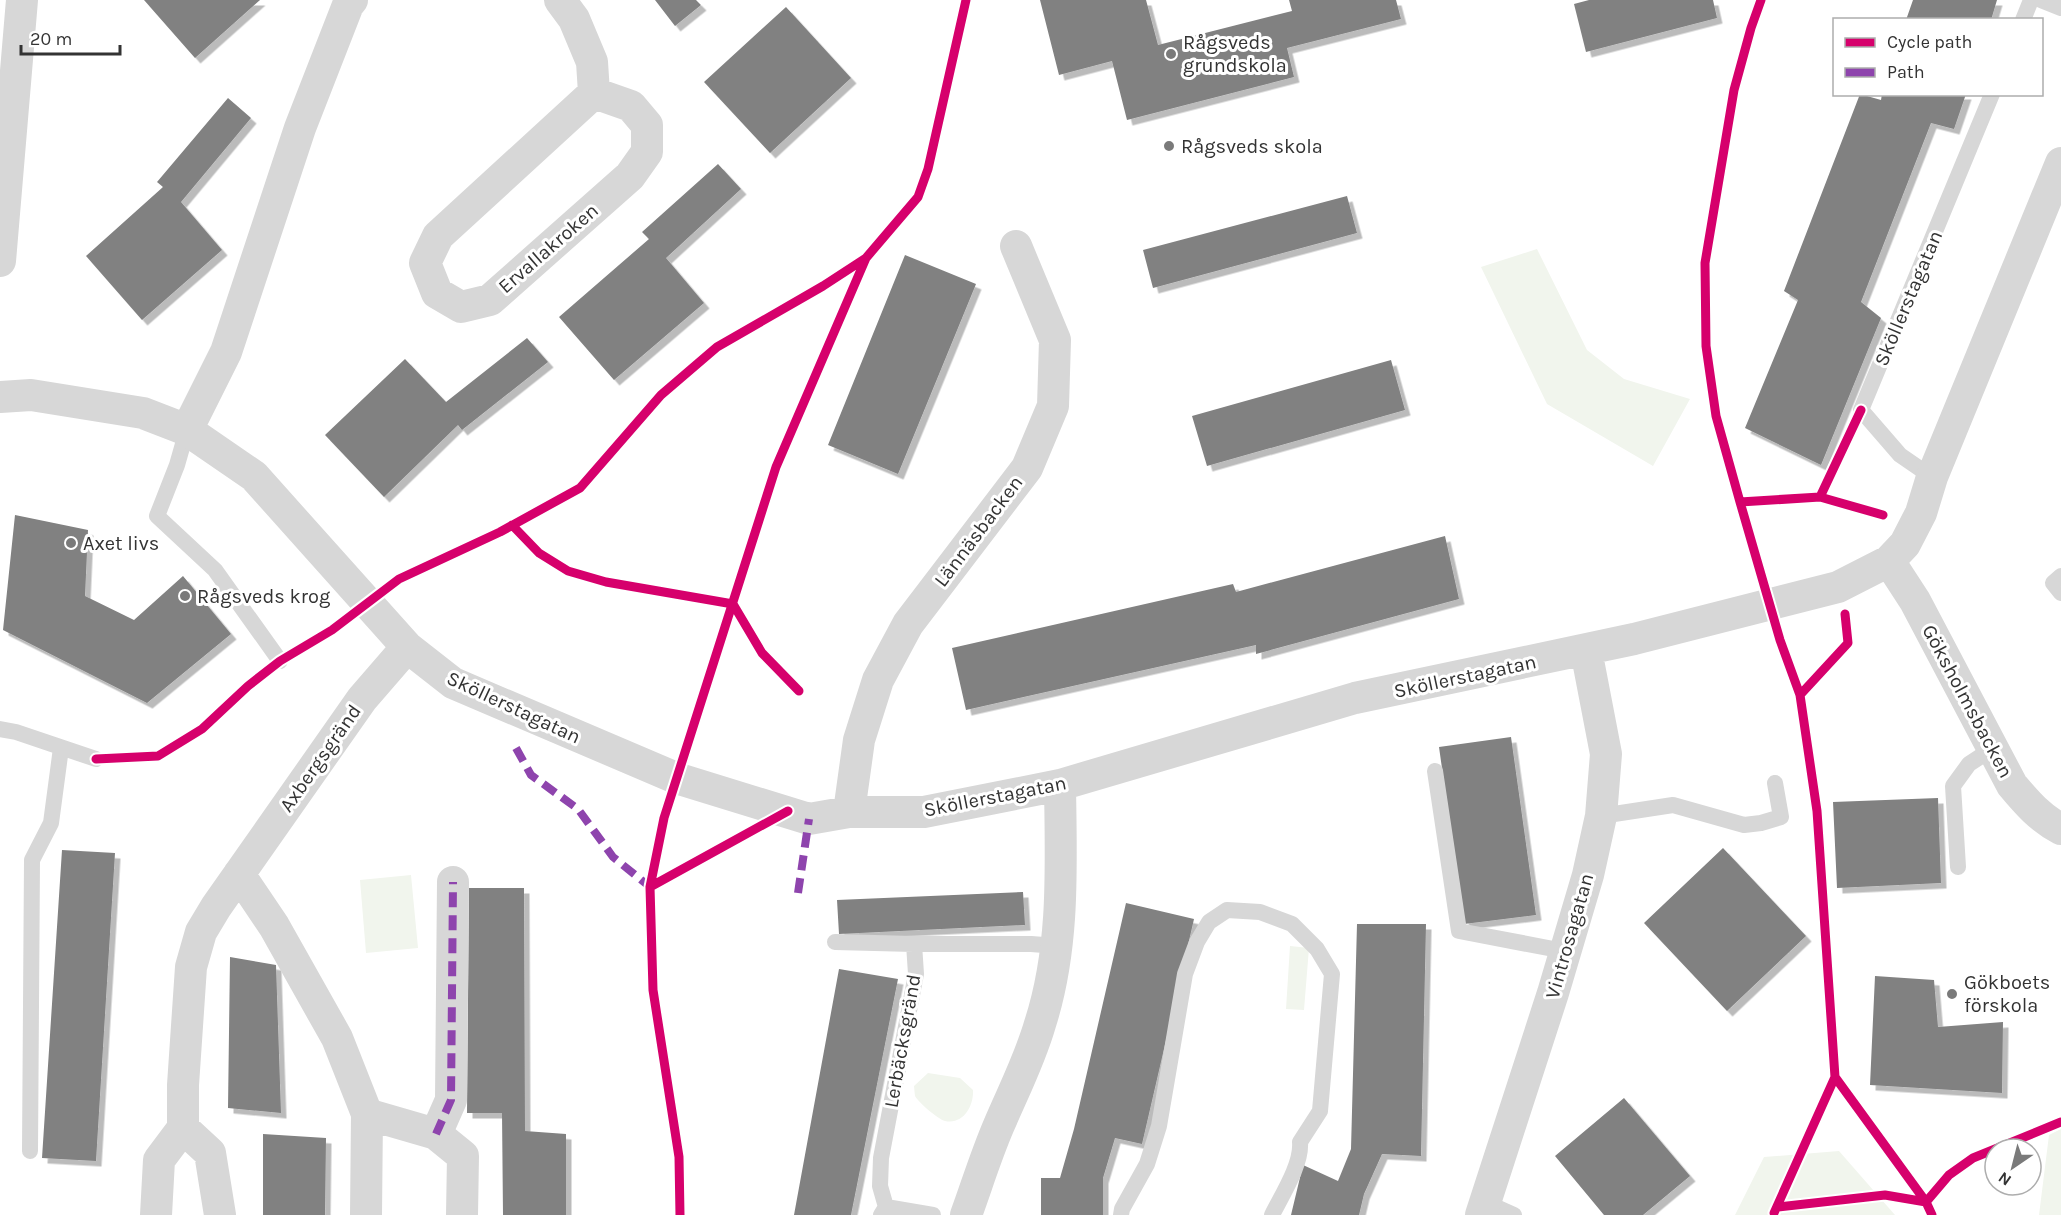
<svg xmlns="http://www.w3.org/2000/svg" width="2061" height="1215" font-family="Karla,sans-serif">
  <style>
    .green { fill: #f1f5ed }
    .building { fill: #818181; filter: url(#shadow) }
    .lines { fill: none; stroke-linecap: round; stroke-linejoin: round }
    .lane { stroke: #d7d7d7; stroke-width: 16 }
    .street { stroke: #d7d7d7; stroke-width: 32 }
    .quiet { stroke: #8e44ad; stroke-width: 8; stroke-dasharray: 15 8; stroke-linecap: butt }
    .cycleway-casing { stroke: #fff; stroke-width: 13 }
    .cycleway { stroke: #d6006c; stroke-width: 9 }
    .poi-dot { fill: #7a7a7a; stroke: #fff; stroke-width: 2 }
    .labels { text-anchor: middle; stroke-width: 6; stroke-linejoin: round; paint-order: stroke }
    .poi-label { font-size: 20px; fill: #333; stroke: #fff; text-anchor: start }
    .street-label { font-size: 20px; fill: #333; stroke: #fff }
  </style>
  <defs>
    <filter id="shadow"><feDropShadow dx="5.5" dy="5.5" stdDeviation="0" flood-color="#0004"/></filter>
  </defs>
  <rect width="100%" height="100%" fill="#fff"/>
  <path class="green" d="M1537,249l50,101 37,29 66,20 -37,67 -106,-62 -66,-137z
    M411,875l7,73 -52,5 -6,-73z
    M1290,946l19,2 -5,62 -18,-1z
    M928,1073l32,5 13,12c1,15 -9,35 -28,31 -7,-2 -26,-18 -30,-25 0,-1 -1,-9 -1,-10z
    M2061,1129v86h-22l10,-80z
    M1839,1151l56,64h-160l29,-58z"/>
  <path class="building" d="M144,0h116l-65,58z
    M655,0h41l5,5 -26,21z
    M1040,0h106l12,45 134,-34 -3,-11h107l5,19 -114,29 7,29 -167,43 -15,-59 -53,14z
    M1589,0h124l4,18 -131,34 -12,-48z
    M1913,0h84l-6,20h-85z
    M786,7l65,71 -81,75 -66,-71z
    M1860,94l21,6 1,-6h84l-12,35 -23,-6 -70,179 20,16 -60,147 -76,-37 53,-128 -14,-9z
    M228,98l23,20 -70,84 41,48 -80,70 -56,-64 77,-69 -6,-5z
    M718,164l23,25 -75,69 38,45 -90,77 -55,-63 90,-78 -7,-7z
    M1347,196l10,37 -204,55 -10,-38z
    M905,255l71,29 -78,190 -70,-29z
    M527,338l21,24 -86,68 -4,-5 -74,72 -59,-62 80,-76 41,43z
    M1391,360l14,50 -198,56 -15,-50z
    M15,515l73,15 -3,66 49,24 49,-44 48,58 -84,69 -144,-73z
    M1445,536l14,63 -203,55v-9l-290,65 -14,-62 281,-64 3,8z
    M1511,737l25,178 -72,9 -25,-177z
    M1938,798l3,85 -104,5 -4,-86z
    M1723,848l83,88 -79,75 -83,-88z
    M62,850l53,3 -19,308 -54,-3z
    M469,888h55l1,243 41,3v81h-63l-1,-102h-35z
    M1023,892l2,33 -186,9 -2,-34z
    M1126,903l68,16 -52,225 -27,-6 -12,40v37h-62v-37h19l14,-49z
    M1357,924h69l-5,232 -39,-2 -18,40 -5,21h-68l12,-50 35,16 13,-32z
    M230,957l46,8 5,148 -53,-5z
    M839,969l59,10 -47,236h-57z
    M1875,976l59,4 4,47 65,-5 -1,71 -132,-8z
    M1624,1098l66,78 -47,39h-39l-49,-59z
    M263,1134l63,4 -1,77h-62z"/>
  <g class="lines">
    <path class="lane" d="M2041,0l20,8
      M2023,20l8,-20
      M187,430l-10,35 -20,51 58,54 65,91
      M1932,477l-32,-22 -39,-45 131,-316
      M2061,576l-8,7 8,10
      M0,729l16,3 80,27
      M1435,771l24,160 105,20
      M1601,816l72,-11 71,20 17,-2 20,-6 -6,-34
      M1958,867l-5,-81 16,-22 23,-15
      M835,942l79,2
      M30,1151l2,-291 19,-37 10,-75
      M1485,1202l29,13
      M886,1207l-6,-21 1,-28 35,-184 -2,-30h117l26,2
      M881,1215l5,-8 47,8
      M1121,1215l1,-6 25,-45 12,-38 26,-152 12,-32 12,-20 18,-12 33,2 32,12 25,25 15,25 -12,137 -20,31c2,22 -18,53 -28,73"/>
    <path class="street" d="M560,0l14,19 18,43 2,31
      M594,93l37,13 16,19v27l-17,24 -140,124 -29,7 -24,-14 -12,-30 13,-27z
      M0,261l22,-261
      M0,397l31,-2 112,18 44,17 67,46 153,171 46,36 223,95 133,41 40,-7h75l136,-27 295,-87 279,-59 204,-52 51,-26 16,-17 16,-31 11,-36 129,-314
      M187,430l39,-78 74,-224 48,-123 4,-5
      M1889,561l26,40 97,184c15,18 28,33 49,44
      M849,812l10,-72 19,-60 30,-56 119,-156 26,-62 2,-66 -39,-94
      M239,874l35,52 63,112 30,76 -1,101
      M367,1114l69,20 27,22 -1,59
      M183,1128l27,25 10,62
      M436,1134l15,-34 2,-218
      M156,1215l3,-55 24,-32v-43l8,-118 10,-35 15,-25 146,-208 45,-52
      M966,1215c11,-30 20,-60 33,-90 14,-33 31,-66 41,-101 25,-77 21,-159 20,-239
      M1481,1215l72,-222 35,-118 13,-59 5,-62 -20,-104"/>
    <path class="quiet" d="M516,748l15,27 47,34 35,48 37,30
      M798,893l11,-74
      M436,1134l15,-34 2,-218"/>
    <defs>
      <path id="cycleway" d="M1761,0l-10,28 -17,62 -29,173 1,83 10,70 24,86 40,138 20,55 17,116 18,266 91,125 6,13
        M1820,497l41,-87
        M1740,502l80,-5 63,18
        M512,525l27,28 29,18 38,11 127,22 29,49 37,38
        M1800,695l48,-52 -3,-29
        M96,759l62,-3 44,-27 46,-43 32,-25 52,-31 67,-51 101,-47 80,-44 81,-93 56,-48 106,-61 43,-28
        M650,887l138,-76
        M1778,1207l107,-12 41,7 23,-27 24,-17 88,-36
        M1774,1213l61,-136
        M680,1215l-1,-58 -26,-167 -3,-103 14,-69 112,-351 90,-209 52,-61 10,-28 38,-169"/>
    </defs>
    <use href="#cycleway" class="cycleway-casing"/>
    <use href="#cycleway" class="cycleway"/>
  </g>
  <g class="poi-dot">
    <circle cx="1171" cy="54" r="6"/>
    <circle cx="1169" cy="146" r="6"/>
    <circle cx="71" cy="543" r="6"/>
    <circle cx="185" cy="596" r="6"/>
    <circle cx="1952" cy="994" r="6"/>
  </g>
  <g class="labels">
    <g class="poi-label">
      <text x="1183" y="49">Rågsveds<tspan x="1183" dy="23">grundskola</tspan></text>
      <text x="1181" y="153">Rågsveds skola</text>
      <text x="83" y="550">Axet livs</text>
      <text x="197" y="603">Rågsveds krog</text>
      <text x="1964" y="989">Gökboets<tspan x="1964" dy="23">förskola</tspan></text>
    </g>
    <g class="street-label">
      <text transform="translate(548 248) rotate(-41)" y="7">Ervallakroken</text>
      <text transform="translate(1908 298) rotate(-67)" y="7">Sköllerstagatan</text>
      <text transform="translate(978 531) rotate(-53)" y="7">Lännäsbacken</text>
      <text transform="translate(1465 676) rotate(-12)" y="7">Sköllerstagatan</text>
      <text transform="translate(1968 701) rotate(62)" y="7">Göksholmsbacken</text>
      <text transform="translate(514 707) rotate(25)" y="7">Sköllerstagatan</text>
      <text transform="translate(320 758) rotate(-55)" y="7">Axbergsgränd</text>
      <text transform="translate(995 796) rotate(-11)" y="7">Sköllerstagatan</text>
      <text transform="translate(1569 936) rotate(-74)" y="7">Vintrosagatan</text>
      <text transform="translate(902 1041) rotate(-80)" y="7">Lerbäcksgränd</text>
    </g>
  </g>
  <rect x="1833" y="18" width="210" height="78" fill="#ffffff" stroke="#adadad" stroke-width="1.5"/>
  <rect x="1845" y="38" width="30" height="9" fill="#d6006c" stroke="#adadad" stroke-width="1.5"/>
  <text x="1887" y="48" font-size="18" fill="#333333">Cycle path</text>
  <rect x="1845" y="68" width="30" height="9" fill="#8e44ad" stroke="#adadad" stroke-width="1.5"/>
  <text x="1887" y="78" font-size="18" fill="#333333">Path</text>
  <g transform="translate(2013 1167) rotate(215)"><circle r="28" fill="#ffffff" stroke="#adadad" stroke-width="1.5"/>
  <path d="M0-4.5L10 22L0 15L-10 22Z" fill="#7a7a7a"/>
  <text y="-9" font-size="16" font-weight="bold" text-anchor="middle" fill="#333333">N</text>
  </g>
  <path d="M21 45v9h99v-9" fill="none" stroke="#333333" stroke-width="3"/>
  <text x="30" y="45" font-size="18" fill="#333333" stroke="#ffffff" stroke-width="4.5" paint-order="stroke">20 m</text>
</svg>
